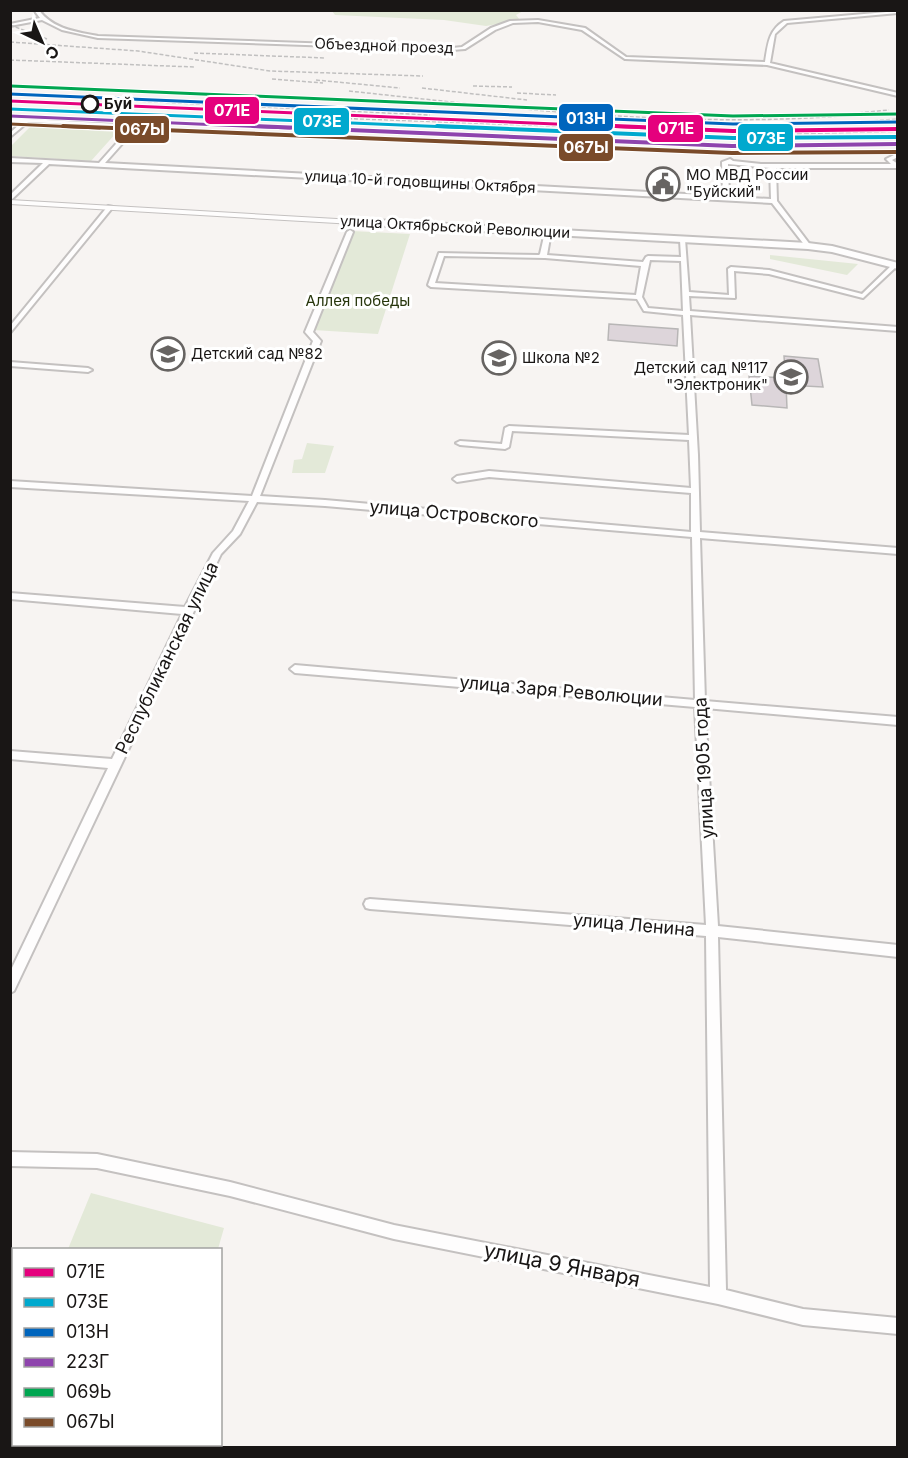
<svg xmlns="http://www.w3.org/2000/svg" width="908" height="1458" font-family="Inter,sans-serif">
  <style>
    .green { fill: #e3e9d8 }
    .building { fill: #ddd5da; stroke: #b8b6b6; stroke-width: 1.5 }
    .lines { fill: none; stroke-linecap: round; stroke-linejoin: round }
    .minor-casing { stroke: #c4c1c0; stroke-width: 4 }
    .tertiary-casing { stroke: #c4c1c0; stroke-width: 2 }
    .primary-casing { stroke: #c4c1c0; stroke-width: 4 }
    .minor { fill: #fefdfd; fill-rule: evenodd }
    .tertiary { fill: #fefdfd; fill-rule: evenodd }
    .primary { fill: #fefdfd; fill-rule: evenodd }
    .rail-far1 { stroke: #c1c0c0; stroke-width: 1.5; stroke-dasharray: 4 2; stroke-linecap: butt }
    .rail { stroke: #c1c0c0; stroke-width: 2; stroke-dasharray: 5 2; stroke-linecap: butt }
    .rail-1-far1-casing { stroke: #fff; stroke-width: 5 }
    .rail-1-casing { stroke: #fff; stroke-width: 6 }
    .rail-2-far1-casing { stroke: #fff; stroke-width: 5 }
    .rail-2-casing { stroke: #fff; stroke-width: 6 }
    .rail-3-casing { stroke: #fff; stroke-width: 5 }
    .rail-4-far1-casing { stroke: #fff; stroke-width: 5 }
    .rail-4-casing { stroke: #fff; stroke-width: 6 }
    .rail-5-casing { stroke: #fff; stroke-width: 5 }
    .rail-6-far1-casing { stroke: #fff; stroke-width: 5 }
    .rail-6-casing { stroke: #fff; stroke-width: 6 }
    .rail-1-far1 { stroke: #e5007d; stroke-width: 3 }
    .rail-1 { stroke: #e5007d; stroke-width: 4 }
    .rail-2-far1 { stroke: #00a9ce; stroke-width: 3 }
    .rail-2 { stroke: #00a9ce; stroke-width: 4 }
    .rail-3 { stroke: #0065bd; stroke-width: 3 }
    .rail-4-far1 { stroke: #8e44ad; stroke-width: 3 }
    .rail-4 { stroke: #8e44ad; stroke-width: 4 }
    .rail-5 { stroke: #00a651; stroke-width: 3 }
    .rail-6-far1 { stroke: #7a4b2a; stroke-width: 3 }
    .rail-6 { stroke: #7a4b2a; stroke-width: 4 }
    .stop-dot { fill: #fff; stroke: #191615; stroke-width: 3 }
    .labels { text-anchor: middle; stroke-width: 6; stroke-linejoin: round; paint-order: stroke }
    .far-street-label { font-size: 15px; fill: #191615; stroke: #fff }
    .far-stop-label { font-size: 15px; font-weight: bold; fill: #191615; stroke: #fff; text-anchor: start }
    .far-poi-label { font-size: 15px; fill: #191615; stroke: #fff; text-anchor: start }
    .far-park-label { font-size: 15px; fill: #27360c; stroke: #fff }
    .street-label { font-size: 18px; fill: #191615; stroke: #fff }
    .near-street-label { font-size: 21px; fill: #191615; stroke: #fff }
    .line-badge { stroke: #fff; stroke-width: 2 }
    .badge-label { font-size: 16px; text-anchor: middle; font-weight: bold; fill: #fff }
  </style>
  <rect width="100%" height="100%" fill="#f7f4f2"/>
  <path class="green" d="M332,11h191l-7,4 4,5 -34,6 -42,-6 -109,-5z
    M30,127l87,5 -26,29 -80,-5v-10z
    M352,231l58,3 -32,100 -65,-4z
    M770,255l88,9 -11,11 -77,-16z
    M307,443l27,3 -9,27h-33l2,-13 8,-1z
    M91,1193l133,35 -6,21h-150z
    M13,1387l1,57 142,1 -2,3 -143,-1v-52z"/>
  <path class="building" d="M609,324l69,5 -1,17 -69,-6z
    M784,356l34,3 5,28 -37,-2 1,23 -35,-3 -3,-29 36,2 1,5z"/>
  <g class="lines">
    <defs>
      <path id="minor" d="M34,10h5c13,19 38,22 59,26l354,12 10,-1 29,-19 19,-7 28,-1 47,8 41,29 139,5c3,-17 3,-31 19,-41l114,-10v2l-111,10 -12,11 -5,29 128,30v3l-131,-31 -142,-6 -43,-29 -44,-8 -25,1 -18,7 -30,19 -13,1 -354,-12 -36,-8 -20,-10 -32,6v-2l30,-6z
        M10,118l127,7v2l-32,36 618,33 -1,-34 8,-3 3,2 28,3h130l-5,-5 12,-6v4l-6,3 6,4v4h-122l1,33 34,45 -3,2 -2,-1 -34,-44 -723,-39 -39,37v-6l33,-32 -33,-1v-4l89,5 32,-36 -103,-5 -18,15v-4l12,-11h-12zM728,164l42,4 1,31 -42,-2z
        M108,206l5,1 -103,126v-7z
        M548,230l3,2 -4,23 96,7 3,-5 2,-1 33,1 -1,-17 5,-1 4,53 40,3 -1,-26 3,-2 38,3 93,24 31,-30h5l-1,2 -34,32 -94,-24 -35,-3 1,27 -46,-2 1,15 208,16v4l-208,-16 8,140 2,77 198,16v6l-198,-16 5,163 193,16v8l-193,-17 13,218 180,19v12l-180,-20 8,353 77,19 95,9v16l-95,-9 -85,-21 -324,-65 -164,-43 -133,-28 -87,-2v-14l87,2 133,28 164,43 316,62 -4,-351 -336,-27 -4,-1 -2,-4 2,-4 4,-1 336,26 -11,-218 -400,-34 -5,-4 5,-4 400,35 -3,-163 -367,-31 -68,-4 -17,32 -19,20 -207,437 -4,2v-21l98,-204 -98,-9v-8l102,8 70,-145 -172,-15v-6l175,14 28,-54 20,-22 16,-30 -239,-14v-6l242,15 61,-155 -8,-9 42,-100 3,-2 3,2 -40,100 8,9 -61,155 65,4 366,32v-39l-202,-16 -32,5 -4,-3 4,-3 32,-5 202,17 -2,-48 -177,-9 -3,16 -4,2 -45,-4 -4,-2 4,-2 42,3 3,-16 4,-2 180,9 -6,-120 -39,-4 -7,-12 -206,-12 -3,-2 11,-32 100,2 1,-1 5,-22zM444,256l101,2 96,8 -5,29 -201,-12zM650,260l31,1 2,50 -35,-3 -6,-11z
        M10,362l78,6 4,2 -4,2 -78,-6z"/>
      <path id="tertiary" d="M10,200l344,20 4,2 -4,2 -344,-20z"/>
      <path id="primary" d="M354,219l454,24 24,3 66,17v6l-66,-17 -24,-3 -457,-25v-4z"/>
    </defs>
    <use href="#minor" class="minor-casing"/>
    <use href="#tertiary" class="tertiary-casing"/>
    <use href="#primary" class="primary-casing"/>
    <use href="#minor" class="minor"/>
    <use href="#tertiary" class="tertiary"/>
    <use href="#primary" class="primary"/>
    <path class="rail-far1" d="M10,25l37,14
      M10,42l128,9 132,20 153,5
      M194,53l131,5
      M10,60l184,7
      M272,79l51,4
      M316,80l84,8
      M473,86l39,1
      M422,88l105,12
      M349,91c167,18 337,38 505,24
      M517,93l39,2
      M10,95l420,20
      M847,114l42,-4
      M306,117l304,11
      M844,123l54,-4"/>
    <path class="rail" d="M573,126l202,8 123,-3"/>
    <defs>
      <path id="rail-1-far1" d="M10,101l641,27"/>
      <path id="rail-1" d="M615,126l118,5 165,-2"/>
      <path id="rail-2-far1" d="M10,109l464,19"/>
      <path id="rail-2" d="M437,126l296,12 165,-1"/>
      <path id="rail-3" d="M10,94l723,30 165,-2"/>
      <path id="rail-4-far1" d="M10,116l280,12"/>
      <path id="rail-4" d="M253,126l479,20 166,-2"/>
      <path id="rail-5" d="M11,86l722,30 165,-2"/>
      <path id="rail-6-far1" d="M10,124l90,4"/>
      <path id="rail-6" d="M63,126l669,27 166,-1"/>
    </defs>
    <use href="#rail-1-far1" class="rail-1-far1-casing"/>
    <use href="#rail-1" class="rail-1-casing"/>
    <use href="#rail-2-far1" class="rail-2-far1-casing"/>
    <use href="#rail-2" class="rail-2-casing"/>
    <use href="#rail-3" class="rail-3-casing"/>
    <use href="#rail-4-far1" class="rail-4-far1-casing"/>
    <use href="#rail-4" class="rail-4-casing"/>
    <use href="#rail-5" class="rail-5-casing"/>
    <use href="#rail-6-far1" class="rail-6-far1-casing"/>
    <use href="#rail-6" class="rail-6-casing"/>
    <use href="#rail-1-far1" class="rail-1-far1"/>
    <use href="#rail-1" class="rail-1"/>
    <use href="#rail-2-far1" class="rail-2-far1"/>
    <use href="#rail-2" class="rail-2"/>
    <use href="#rail-3" class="rail-3"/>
    <use href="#rail-4-far1" class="rail-4-far1"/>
    <use href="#rail-4" class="rail-4"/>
    <use href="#rail-5" class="rail-5"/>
    <use href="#rail-6-far1" class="rail-6-far1"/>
    <use href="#rail-6" class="rail-6"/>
  </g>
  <defs>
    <symbol id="civic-ring" viewBox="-11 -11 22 22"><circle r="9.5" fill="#fff" stroke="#676462" stroke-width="1.5"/><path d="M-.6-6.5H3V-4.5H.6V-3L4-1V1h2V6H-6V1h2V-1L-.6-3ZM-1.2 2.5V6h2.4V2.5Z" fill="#676462"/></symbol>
    <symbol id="school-ring" viewBox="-11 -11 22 22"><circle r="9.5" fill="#fff" stroke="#676462" stroke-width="1.5"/><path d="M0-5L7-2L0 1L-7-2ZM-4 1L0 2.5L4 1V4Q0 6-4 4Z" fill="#676462"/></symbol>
  </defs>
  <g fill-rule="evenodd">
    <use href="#civic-ring" x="644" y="165" width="38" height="38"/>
    <use href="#school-ring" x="149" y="335" width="38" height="38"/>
    <use href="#school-ring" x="480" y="339" width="38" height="38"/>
    <use href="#school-ring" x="772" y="358" width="38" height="38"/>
  </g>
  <circle class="stop-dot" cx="90" cy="104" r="8"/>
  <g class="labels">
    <g class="far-street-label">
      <text transform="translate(384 46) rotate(2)" y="5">Объездной проезд</text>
      <text transform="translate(420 182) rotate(3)" y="5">улица 10-й годовщины Октября</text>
      <text transform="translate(455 227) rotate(3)" y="5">улица Октябрьской Революции</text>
    </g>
    <g class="far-stop-label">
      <text x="104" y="109">Буй</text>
    </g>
    <g class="far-poi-label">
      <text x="686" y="180">МО МВД России<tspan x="686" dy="17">"Буйский"</tspan></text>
      <text x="191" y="359">Детский сад №82</text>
      <text x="522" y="363">Школа №2</text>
      <text x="768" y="373" text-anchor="end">Детский сад №117<tspan x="768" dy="17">"Электроник"</tspan></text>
    </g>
    <g class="far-park-label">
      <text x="358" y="306">Аллея победы</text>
    </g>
    <g class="street-label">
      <text transform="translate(454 514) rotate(5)" y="6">улица Островского</text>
      <text transform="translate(167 658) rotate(-64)" y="6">Республиканская улица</text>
      <text transform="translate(561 691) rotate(5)" y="6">улица Заря Революции</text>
      <text transform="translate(704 768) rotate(-93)" y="6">улица 1905 года</text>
      <text transform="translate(634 925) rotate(5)" y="6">улица Ленина</text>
    </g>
    <g class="near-street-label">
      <text transform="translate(562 1265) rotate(11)" y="7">улица 9 Января</text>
    </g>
  </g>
  <g class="line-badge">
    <rect x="204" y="96" width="56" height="29" rx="6" fill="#e5007d"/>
    <rect x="558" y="103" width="56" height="29" rx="6" fill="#0065bd"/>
    <rect x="293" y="107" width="57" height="29" rx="6" fill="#00a9ce"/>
    <rect x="647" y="114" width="57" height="29" rx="6" fill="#e5007d"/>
    <rect x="114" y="115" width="56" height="29" rx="6" fill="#7a4b2a"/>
    <rect x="737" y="123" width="57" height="29" rx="6" fill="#00a9ce"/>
    <rect x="558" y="133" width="56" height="29" rx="6" fill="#7a4b2a"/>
  </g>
  <g class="badge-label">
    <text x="232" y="116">071Е</text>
    <text x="586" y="124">013Н</text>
    <text x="322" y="127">073Е</text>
    <text x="676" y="134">071Е</text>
    <text x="142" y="135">067Ы</text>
    <text x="766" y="144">073Е</text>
    <text x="586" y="153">067Ы</text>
  </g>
  <rect width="908" height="1458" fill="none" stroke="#191615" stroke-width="24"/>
  <rect x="12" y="1248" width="210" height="198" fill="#ffffff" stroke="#a3a2a1" stroke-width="1.5"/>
  <rect x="24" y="1268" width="30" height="9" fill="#e5007d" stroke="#a3a2a1" stroke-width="1.5"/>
  <text x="66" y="1278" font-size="18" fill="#191615">071Е</text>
  <rect x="24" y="1298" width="30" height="9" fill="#00a9ce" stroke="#a3a2a1" stroke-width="1.5"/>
  <text x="66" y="1308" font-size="18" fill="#191615">073Е</text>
  <rect x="24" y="1328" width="30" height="9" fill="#0065bd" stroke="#a3a2a1" stroke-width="1.5"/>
  <text x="66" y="1338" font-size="18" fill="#191615">013Н</text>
  <rect x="24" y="1358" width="30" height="9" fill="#8e44ad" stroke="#a3a2a1" stroke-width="1.5"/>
  <text x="66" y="1368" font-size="18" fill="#191615">223Г</text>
  <rect x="24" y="1388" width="30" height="9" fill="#00a651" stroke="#a3a2a1" stroke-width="1.5"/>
  <text x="66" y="1398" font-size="18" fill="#191615">069Ь</text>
  <rect x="24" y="1418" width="30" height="9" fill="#7a4b2a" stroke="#a3a2a1" stroke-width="1.5"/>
  <text x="66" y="1428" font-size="18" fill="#191615">067Ы</text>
  <g transform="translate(42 42) rotate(136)" stroke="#ffffff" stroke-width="4.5" paint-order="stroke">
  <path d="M0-4.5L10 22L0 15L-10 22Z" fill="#191615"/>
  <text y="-9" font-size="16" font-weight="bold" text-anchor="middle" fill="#191615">С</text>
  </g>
</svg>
